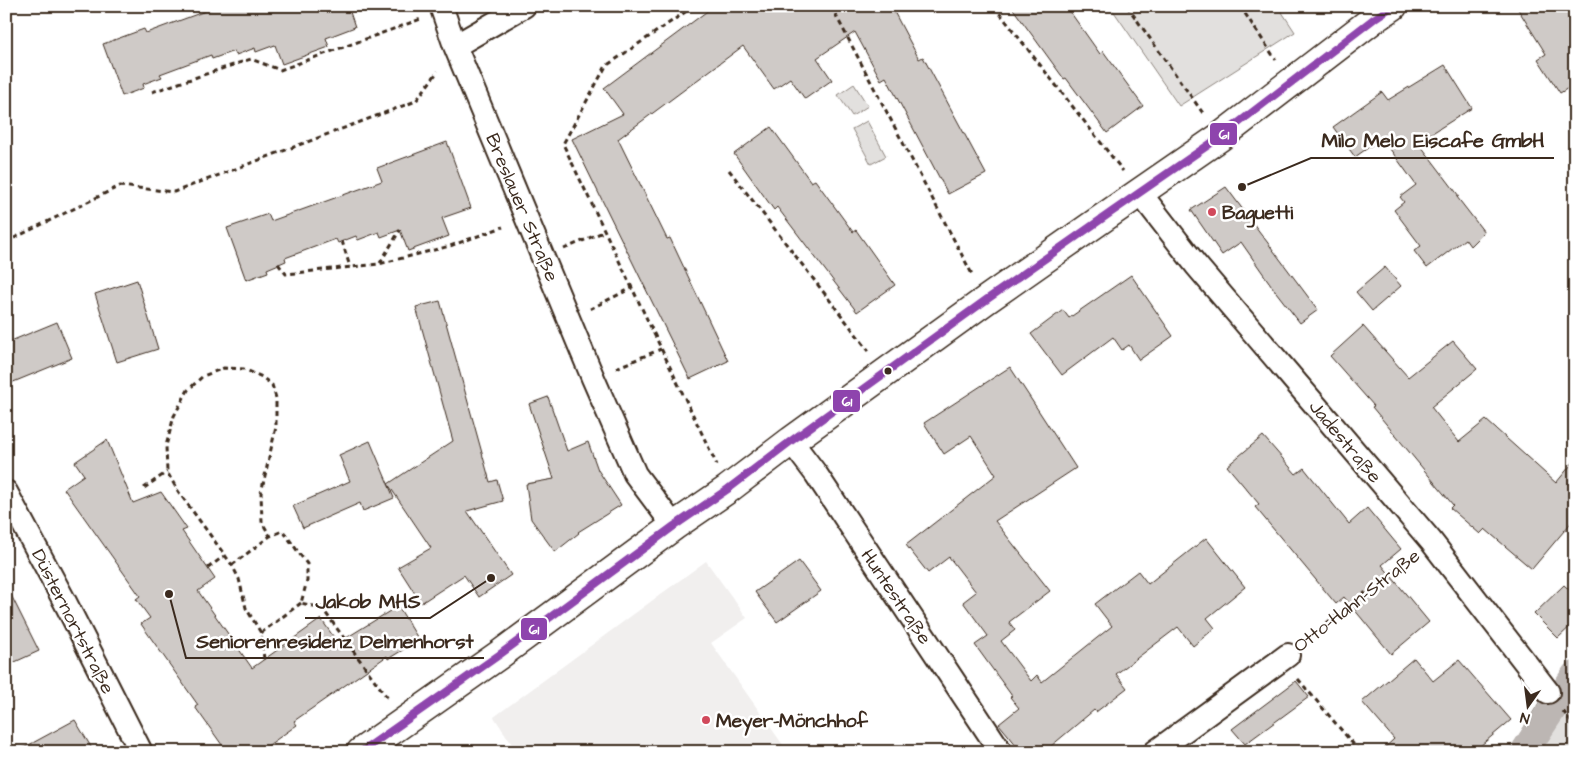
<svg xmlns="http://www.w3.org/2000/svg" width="1581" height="758" font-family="'Architects Daughter',sans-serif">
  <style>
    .built { fill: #f1efee }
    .green { fill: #e2e0de; stroke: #8e857e }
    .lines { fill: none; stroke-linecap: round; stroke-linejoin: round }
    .canal { stroke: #bcb6b3; stroke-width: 28 }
    .building { fill: #cfcac7; stroke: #3b2a1e }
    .minor-casing { stroke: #3b2a1e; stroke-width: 26 }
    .secondary-casing { stroke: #3b2a1e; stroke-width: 31 }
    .path { stroke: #3b2a1e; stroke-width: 3; stroke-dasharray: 5 4; stroke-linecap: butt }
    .minor { stroke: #fff; stroke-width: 22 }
    .secondary { stroke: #fff; stroke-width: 28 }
    .bus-1-casing { stroke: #fff; stroke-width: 11 }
    .bus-1 { stroke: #8e44ad; stroke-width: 8 }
    .poi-dot { fill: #d1495b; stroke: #fff; stroke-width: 2 }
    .bus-dot { fill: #3b2a1e; stroke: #fff; stroke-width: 2 }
    .labels { text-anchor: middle; stroke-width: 5; stroke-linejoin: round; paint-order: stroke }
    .street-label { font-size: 19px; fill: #3b2a1e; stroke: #fff }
    .poi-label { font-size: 19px; font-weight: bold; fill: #3b2a1e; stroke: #fff; text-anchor: start }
    .leader { fill: none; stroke: #3b2a1e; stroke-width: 2 }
    .callout-dot { fill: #3b2a1e; stroke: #fff; stroke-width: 2 }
    .callout-label { font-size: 20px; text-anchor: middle; font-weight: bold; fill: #3b2a1e; stroke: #fff; stroke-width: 5; stroke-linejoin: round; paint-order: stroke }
    .line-badge { stroke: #fff; stroke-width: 2 }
    .badge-label { font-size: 14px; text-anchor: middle; font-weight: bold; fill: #fff }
  </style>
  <rect width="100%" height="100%" fill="#fff"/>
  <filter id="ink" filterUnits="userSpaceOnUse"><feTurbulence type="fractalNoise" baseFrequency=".02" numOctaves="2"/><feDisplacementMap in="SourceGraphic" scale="10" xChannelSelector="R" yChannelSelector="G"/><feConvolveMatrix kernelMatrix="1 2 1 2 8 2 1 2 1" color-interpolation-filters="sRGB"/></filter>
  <g filter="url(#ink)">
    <path class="built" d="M706,561l41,57 -36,25 77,109h-271l-23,-35z"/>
    <path class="green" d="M1110,6h168l17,26 -116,74z
      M854,84l14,22 -16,10 -14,-21z
      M867,121l19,35 -15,8 -19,-35z
      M1552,681l23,20v51h-66z"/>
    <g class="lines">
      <path class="canal" d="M1524,752l51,-77"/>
    </g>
    <path class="building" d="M219,6h129l7,21 -29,11 3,9 -47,17 -7,-19 -19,7 -1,-4 -19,7 -2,-4 -22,8 -1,-4 -51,19 2,3 -19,7 1,4 -22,8 -19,-52 41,-15 2,4z
      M714,6h177l28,53 4,-2 63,117 -38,20 -62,-117 -5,3 -26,-48 -38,26 15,22 -27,19 -15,-21 -16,11 -31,-43 -125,93 49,100 3,-1 58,123 -38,18 -118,-240 51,-25 -19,-26z
      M1011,6h55l34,48 3,-3 40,55 -36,27 -41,-55 -2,1z
      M1516,6h59v78l-15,9 -22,-34 8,-5z
      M1445,65l27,43 -54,34 41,54 -2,1 27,35 -14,14 -5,-7 -38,29 -13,-17 7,-5 -27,-36 10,-8 -4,-5 16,-12 -34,-47 -27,19 -22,-30 49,-35 6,8z
      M771,127l40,55 4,-2 38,52 3,-2 39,55 -38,27 -80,-105 -3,3 -40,-56z
      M447,142l24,66 -29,10 7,18 -41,15 -8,-21 -19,7 -2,-5 -21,8 -2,-4 -18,7 -2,-4 -51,19 1,3 -19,8 1,3 -22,8 -19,-52 41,-14 3,7 111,-40 -5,-13z
      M1226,187l92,123 -18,13 -24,-31 -35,-50 -19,13 -31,-45z
      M1385,267l16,19 -29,25 -16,-19z
      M1131,275l42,61 -34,24 -10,-15 -7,5 -9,-13 -51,38 -31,-41 32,-24 6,8z
      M137,280l21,69 -41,13 -22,-68z
      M440,301l50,181 7,-2 6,21 -36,10 44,64 -32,22 -15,-22 -43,28 -23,-36 33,-19 -43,-64 65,-43 -37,-134z
      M57,322l15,36 -66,27v-42z
      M1363,326l45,51 45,-36 24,28 -46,38 28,35 27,-22 70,63 19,-23v58l-43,51 -47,-40 -5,5 -30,-26 3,-3 -81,-98 2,-1 -44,-50z
      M1010,367l66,101 -81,53 55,70 -41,31 6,8 -14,11 30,40 6,-6 5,7 70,-56 -17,-22 43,-33 10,13 58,-46 39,49 -38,31 8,10 -22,18 -15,-19 -62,47 11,14 -31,24 -2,-2 -50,42h-22l-23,-28 20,-16 -9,-11 2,-1 -37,-51 13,-9 -25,-34 13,-10 -27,-35 -21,16 -22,-28 90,-70 -25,-39 -27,18 -20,-31z
      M548,397l19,54 21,-9 10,28 23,35 -43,27 1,1 -24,19 -24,-33 -5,-35 28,-5 -25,-75z
      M1263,436l33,38 8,-6 45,56 18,-16 34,41 -19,16 47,57 -38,32 -47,-57 -8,7 -81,-97 4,-3 -32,-38z
      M107,440l26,63 28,-11 26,37 -5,2 33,48 -17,12 54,77 69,-49 17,24 60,-37 21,34 -31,19 -1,-3 -93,65 3,4 -38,27h-32l-32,-45 3,-2 -57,-81 9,-6 -14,-19 4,-3 -76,-107 20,-14 -9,-13z
      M370,441l24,57 -31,13 -3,-8 -57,25 -10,-22 57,-25 -11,-26z
      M799,561l22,30 -44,31 -22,-30z
      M6,585l33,66 -33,15z
      M1564,585l11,10v27l-17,16 -24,-24z
      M1414,658l19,23 26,-21 52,60 -38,32h-93l14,-13 -32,-37z
      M1296,681l13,16 -64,47 -13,-15z
      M75,720l19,32h-78z"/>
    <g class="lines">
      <defs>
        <path id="minor" d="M441,6l14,40 138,332 42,96 39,52
          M455,46l69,-40
          M1140,193l56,72 235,276 117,151
          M791,441l25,33 185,278
          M6,492l59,110 76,150
          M1155,752l133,-97"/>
        <path id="secondary" d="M361,752l138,-97 175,-129 54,-37 63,-48 195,-141 127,-89 107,-74 155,-119 18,-12"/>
      </defs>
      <use href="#minor" class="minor-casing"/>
      <use href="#secondary" class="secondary-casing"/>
      <path class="path" d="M694,6l-88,60 -43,78 154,321
        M831,6l142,270
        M994,6l129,165
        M1127,6l78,110
        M1240,6l36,54
        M152,92l99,-33 29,11 141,-51
        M729,170l140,181
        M342,241l8,26
        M6,242l114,-56 54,6 242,-91 22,-30
        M564,249l41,-18
        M380,263l20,-33
        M278,264l8,10 93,-10 71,-18 53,-19
        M590,309l42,-21
        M616,368l45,-19
        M144,488l23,-16
        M232,565l38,-29
        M208,568l16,-12
        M261,633l40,-30
        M1305,640l107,-84
        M264,659l-3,-26 -15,-25 -7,-29 -7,-14 -54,-74 -11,-19 -1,-26 8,-30 14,-26 15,-14 21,-8 20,1 18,8 10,8 4,13v29l-15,66 1,29 8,14 13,-5 24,33v17l-6,22 21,5 67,92
        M1298,679l62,73
        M1563,711l12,16"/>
      <use href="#minor" class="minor"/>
      <use href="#secondary" class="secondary"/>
      <defs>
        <path id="bus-1" d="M361,752l138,-97 175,-129 54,-37 63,-48 195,-141 127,-89 107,-74 155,-119 18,-12"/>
      </defs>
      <use href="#bus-1" class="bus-1-casing"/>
      <use href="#bus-1" class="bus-1"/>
    </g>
  </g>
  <g class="poi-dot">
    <circle cx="1212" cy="212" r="5"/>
    <circle cx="706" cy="720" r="5"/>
  </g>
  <circle class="bus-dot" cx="888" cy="371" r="4.5"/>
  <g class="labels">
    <g class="street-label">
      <text transform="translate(523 207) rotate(67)" y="7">Breslauer Straße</text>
      <text transform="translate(1346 441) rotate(50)" y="7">Jadestraße</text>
      <text transform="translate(897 596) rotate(56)" y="7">Huntestraße</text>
      <text transform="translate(1356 600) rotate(-38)" y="7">Otto-Hahn-Straße</text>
      <text transform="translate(74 621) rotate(63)" y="7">Düsternortstraße</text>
    </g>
    <g class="poi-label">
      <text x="1222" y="219">Baguetti</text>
      <text x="716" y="727">Meyer-Mönchhof</text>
    </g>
  </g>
  <path class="leader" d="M1242 187L1311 158H1554M491 578L430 618H305M169 594L186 658H484"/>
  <g class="callout-dot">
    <circle cx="1242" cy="187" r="5"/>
    <circle cx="491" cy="578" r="5"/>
    <circle cx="169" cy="594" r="5"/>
  </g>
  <g class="callout-label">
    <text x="1433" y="147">Milo Melo Eiscafe GmbH</text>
    <text x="368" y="608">Jakob MHS</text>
    <text x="335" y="648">Seniorenresidenz Delmenhorst</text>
  </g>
  <g class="line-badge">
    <rect x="1209" y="122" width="29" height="24" rx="5" fill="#8e44ad"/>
    <rect x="832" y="389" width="29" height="24" rx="5" fill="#8e44ad"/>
    <rect x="520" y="617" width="28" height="24" rx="5" fill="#8e44ad"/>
  </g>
  <g class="badge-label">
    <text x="1224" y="139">61</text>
    <text x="847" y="406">61</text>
    <text x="534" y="634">61</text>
  </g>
  <rect width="1581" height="758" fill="none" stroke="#fff" stroke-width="25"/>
  <rect x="12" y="12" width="1556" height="733" fill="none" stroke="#3b2a1e" stroke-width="2" filter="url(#ink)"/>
  <g transform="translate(1528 706) rotate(194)" stroke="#ffffff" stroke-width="4" paint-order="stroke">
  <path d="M0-4L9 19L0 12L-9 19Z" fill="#3b2a1e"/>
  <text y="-8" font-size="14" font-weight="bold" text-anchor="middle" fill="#3b2a1e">N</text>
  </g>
</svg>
